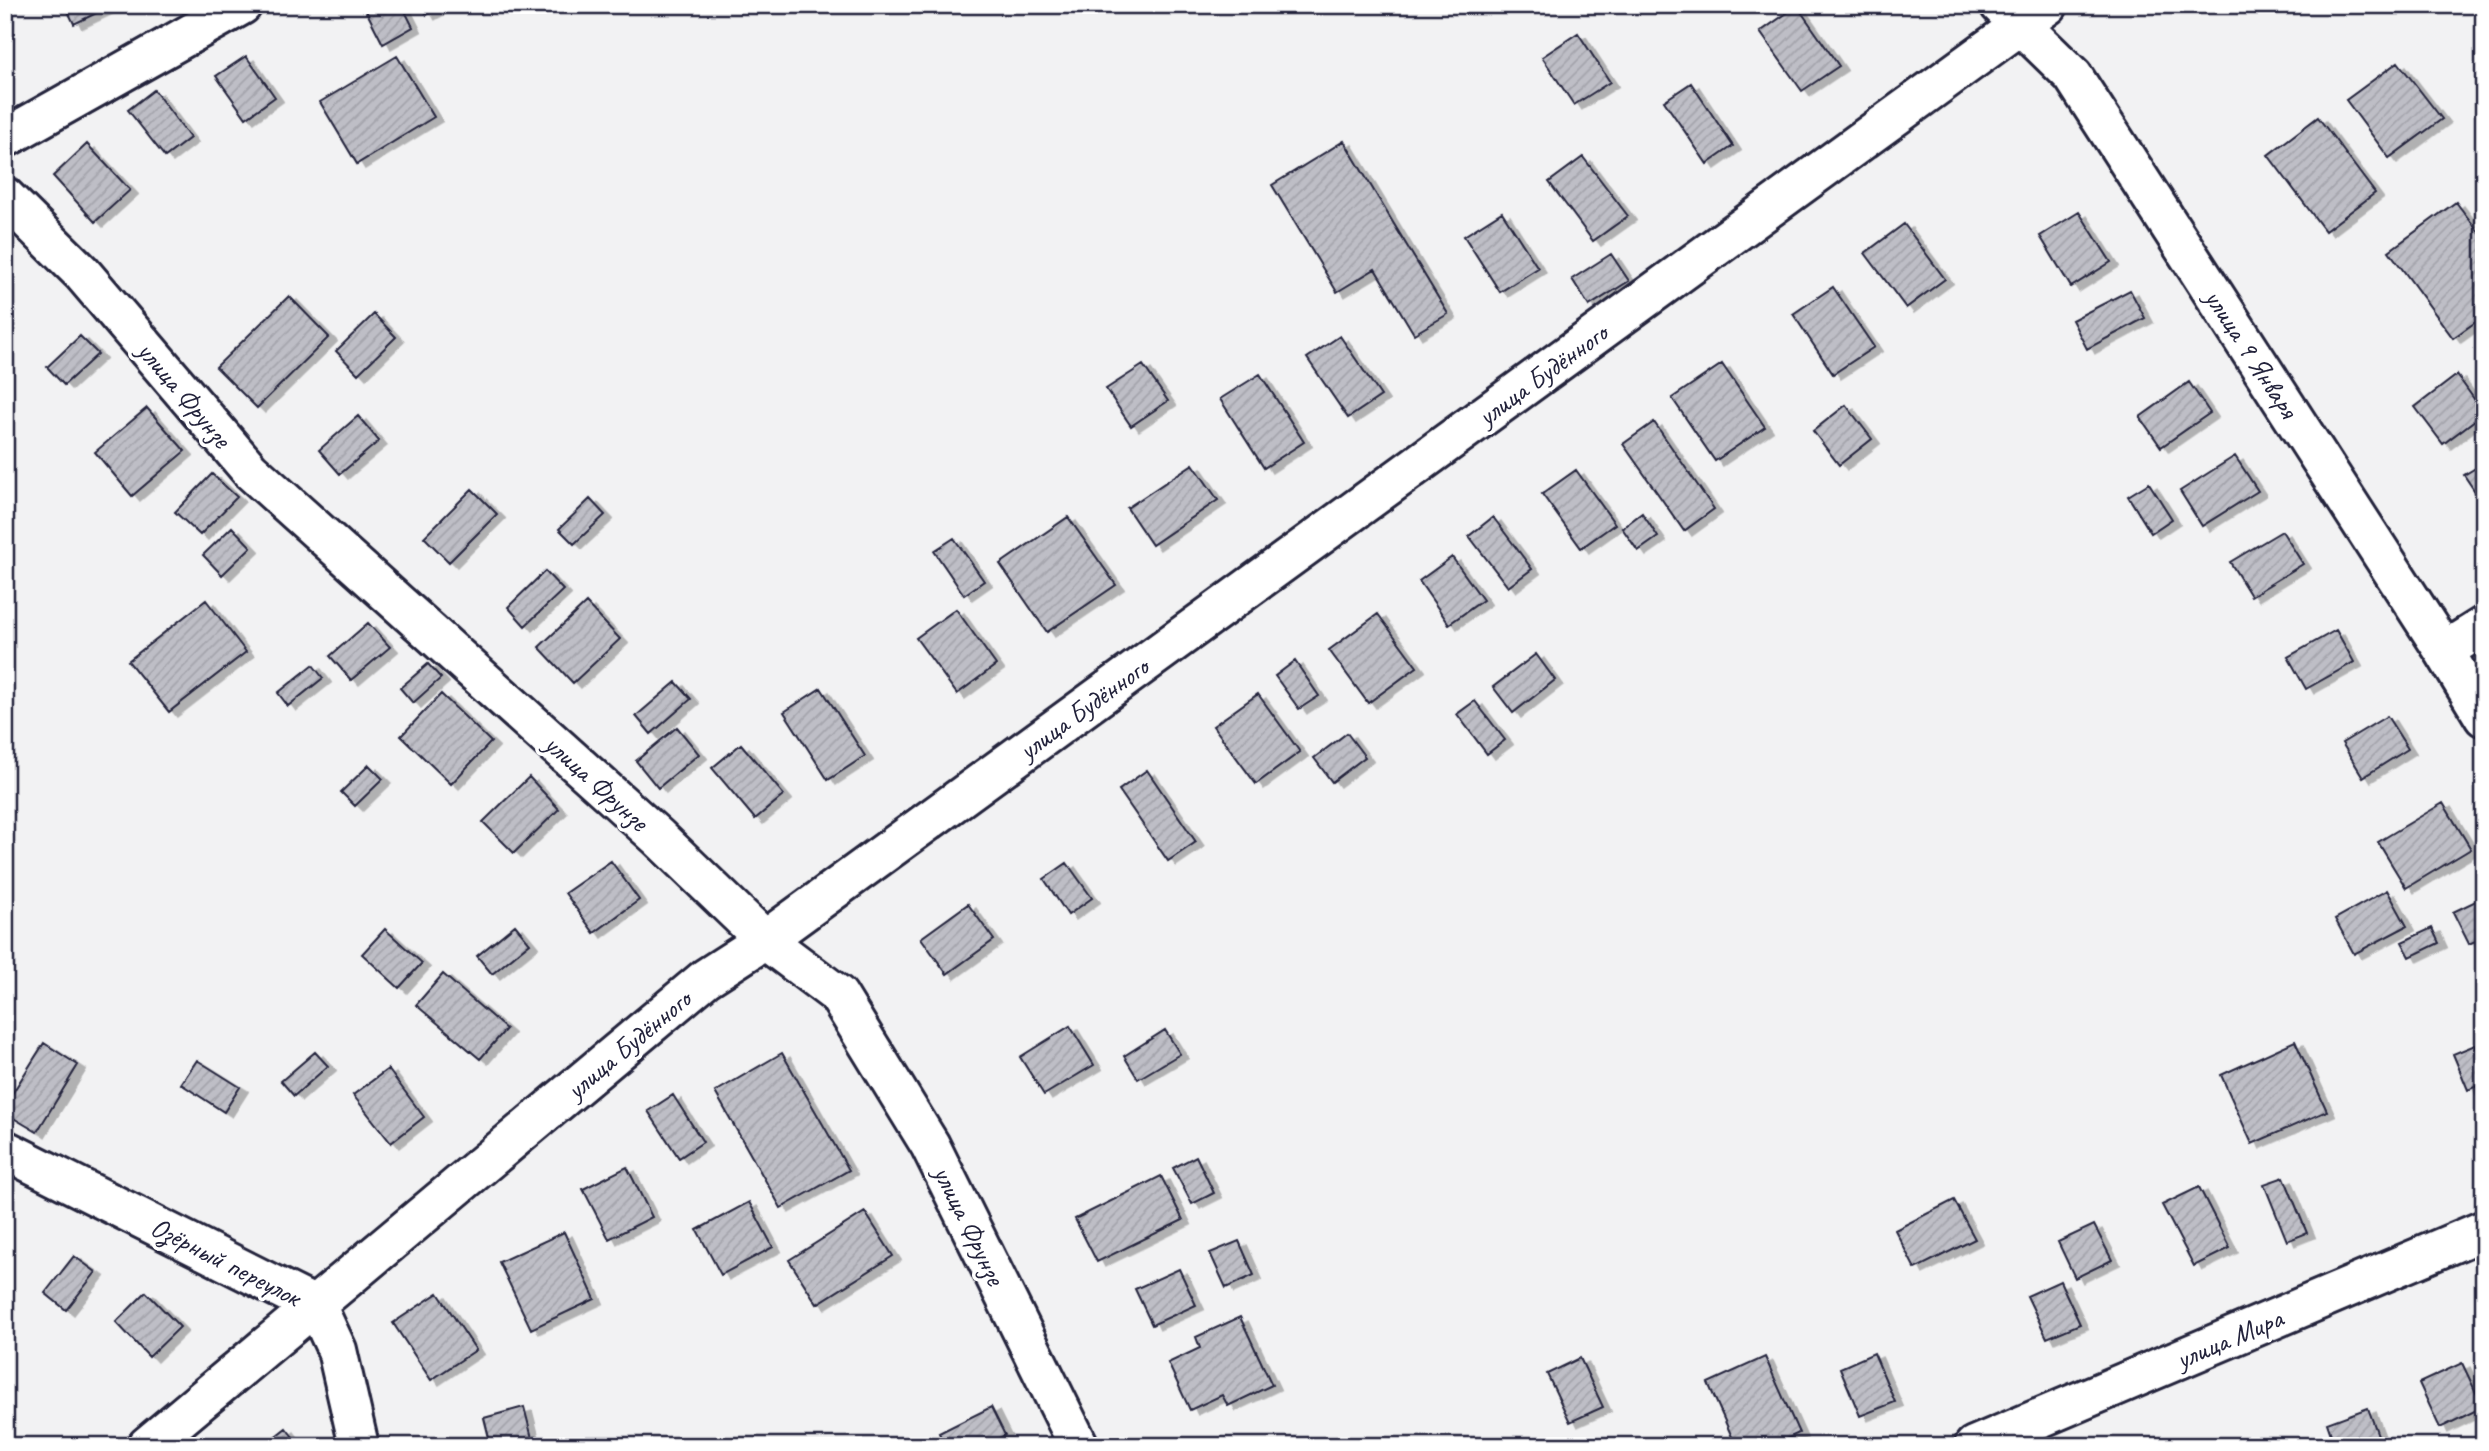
<svg xmlns="http://www.w3.org/2000/svg" width="2489" height="1451" font-family="Caveat,sans-serif">
  <style>
    .building { fill: url(#building-hatch); stroke: #22223b; stroke-width: 2; filter: url(#shadow) }
    .lines { fill: none; stroke-linecap: round; stroke-linejoin: round }
    .minor-casing { stroke: #22223b; stroke-width: 44 }
    .minor { stroke: #fff; stroke-width: 38 }
    .labels { text-anchor: middle; stroke-width: 7; stroke-linejoin: round; paint-order: stroke }
    .street-label { font-size: 28px; fill: #22223b; stroke: #fff }
  </style>
  <defs>
    <pattern id="building-hatch" width="6" height="6" patternUnits="userSpaceOnUse" patternTransform="scale(1.75)"><rect width="6" height="6" fill="#bebec6"/><path d="M-1 1l2-2M0 6l6-6M5 7l2-2" fill="none" stroke="#a3a3ab"/></pattern>
    <filter id="shadow"><feDropShadow dx="8" dy="4.5" stdDeviation="0" flood-color="#0004"/></filter>
  </defs>
  <rect width="100%" height="100%" fill="#f2f2f3"/>
  <filter id="ink" filterUnits="userSpaceOnUse"><feTurbulence type="fractalNoise" baseFrequency=".0143" numOctaves="2"/><feDisplacementMap in="SourceGraphic" scale="14" xChannelSelector="R" yChannelSelector="G"/><feConvolveMatrix kernelMatrix="1 2 1 2 8 2 1 2 1" color-interpolation-filters="sRGB"/></filter>
  <g filter="url(#ink)">
    <path class="building" d="M65,5h48l-39,19z
      M363,5h39l11,22 -30,17z
      M421,5h24l-18,10z
      M1797,6l42,60 -37,25 -42,-59z
      M1578,33l32,49 -36,23 -32,-48z
      M246,56l29,41 -29,21 -30,-42z
      M397,56l37,61 -77,47 -37,-62z
      M2398,62l44,57 -53,39 -43,-58z
      M1691,83l42,63 -26,18 -43,-63z
      M154,90l36,48 -25,19 -37,-47z
      M2318,117l57,76 -50,38 -57,-76z
      M1344,141l104,173 -34,20 -39,-65 -38,23 -65,-107z
      M87,144l43,46 -35,32 -42,-46z
      M1583,157l45,59 -35,25 -44,-59z
      M2456,202l28,37v77l-31,22 -64,-87z
      M1502,212l36,56 -38,24 -36,-56z
      M2079,212l32,50 -40,25 -31,-51z
      M1904,224l41,55 -39,29 -41,-55z
      M1611,254l18,27 -40,25 -17,-27z
      M1833,287l41,60 -41,27 -40,-60z
      M2130,290l15,28 -58,31 -15,-29z
      M289,296l40,41 -72,71 -41,-41z
      M374,314l22,23 -38,37 -22,-23z
      M80,336l18,18 -34,31 -17,-18z
      M1340,336l41,60 -33,22 -41,-60z
      M1722,364l43,63 -50,34 -43,-63z
      M1143,365l25,36 -37,25 -25,-37z
      M1260,374l44,68 -40,26 -44,-69z
      M2457,375l27,38 -41,31 -28,-37z
      M2189,382l21,31 -49,34 -21,-30z
      M1846,405l26,34 -33,26 -26,-34z
      M147,408l38,43 -53,45 -37,-44z
      M358,416l21,25 -39,33 -21,-24z
      M1654,422l60,87 -30,22 -61,-87z
      M2235,456l23,35 -56,35 -22,-35z
      M2484,463v42l-20,-30z
      M1193,464l25,36 -66,45 -25,-37z
      M1576,470l39,54 -34,24 -39,-54z
      M212,474l25,23 -37,38 -25,-23z
      M2149,483l23,36 -21,14 -23,-37z
      M472,489l25,25 -48,48 -25,-25z
      M590,499l15,16 -31,29 -15,-15z
      M1642,513l16,24 -20,14 -16,-23z
      M1068,517l48,68 -69,47 -47,-68z
      M1493,517l39,52 -24,18 -39,-51z
      M232,527l19,20 -29,28 -19,-20z
      M2282,531l21,33 -52,32 -21,-34z
      M954,538l30,43 -20,14 -30,-44z
      M1452,557l31,43 -34,24 -30,-43z
      M545,571l18,19 -38,36 -17,-19z
      M206,600l40,52 -77,60 -41,-51z
      M586,603l34,36 -47,44 -34,-36z
      M956,609l40,56 -39,29 -41,-56z
      M1378,614l39,53 -49,36 -39,-53z
      M368,623l22,24 -39,33 -21,-24z
      M2336,630l18,32 -48,27 -18,-32z
      M1536,654l19,26 -42,33 -20,-26z
      M1295,661l24,35 -20,13 -24,-33z
      M428,664l13,14 -28,25 -13,-15z
      M313,665l10,13 -35,28 -10,-13z
      M676,682l15,17 -40,35 -15,-18z
      M821,688l44,68 -37,24 -44,-68z
      M441,694l50,48 -40,42 -50,-48z
      M1258,694l42,58 -44,32 -43,-58z
      M1475,701l30,39 -18,14 -30,-40z
      M2387,716l21,33 -45,28 -21,-34z
      M677,727l22,27 -41,34 -22,-27z
      M1347,733l18,24 -33,25 -18,-24z
      M741,744l43,51 -29,24 -43,-51z
      M369,765l14,14 -28,27 -14,-14z
      M1147,770l49,72 -28,19 -49,-71z
      M529,777l30,32 -45,44 -31,-31z
      M2443,803l28,46 -65,39 -28,-46z
      M611,861l28,39 -45,33 -29,-40z
      M1067,863l25,35 -24,17 -24,-36z
      M2387,890l20,36 -53,28 -19,-35z
      M2484,897v40l-15,7 -16,-32z
      M968,904l26,36 -47,34 -26,-36z
      M515,925l15,18 -38,31 -15,-18z
      M2432,928l7,15 -29,14 -8,-15z
      M385,929l37,34 -23,25 -37,-34z
      M443,974l63,55 -26,30 -64,-54z
      M1070,1026l24,39 -50,30 -24,-38z
      M1165,1030l15,24 -42,25 -14,-23z
      M2295,1041l32,70 -75,33 -31,-69z
      M44,1043l34,22 -41,67 -32,-19v-8z
      M2475,1045l9,21v17l-16,7 -15,-36z
      M315,1052l13,14 -34,30 -13,-15z
      M782,1053l67,117 -68,38 -66,-116z
      M197,1060l43,27 -16,25 -43,-28z
      M388,1069l36,48 -33,26 -38,-48z
      M673,1095l30,47 -24,16 -31,-47z
      M1196,1156l18,37 -22,11 -19,-36z
      M627,1167l25,50 -43,22 -26,-50z
      M1161,1176l22,44 -86,42 -22,-43z
      M2284,1177l23,56 -20,8 -23,-57z
      M2199,1187l31,61 -36,18 -32,-61z
      M1954,1200l21,39 -60,30 -20,-39z
      M749,1202l24,45 -52,28 -24,-45z
      M865,1212l28,44 -76,48 -28,-44z
      M2094,1225l18,35 -37,18 -17,-36z
      M564,1232l31,67 -64,30 -32,-67z
      M1239,1241l15,34 -28,13 -16,-35z
      M74,1256l22,16 -30,38 -21,-17z
      M1179,1269l17,36 -44,20 -17,-36z
      M2060,1281l20,43 -33,14 -20,-42z
      M146,1292l34,35 -31,30 -33,-35z
      M438,1293l38,57 -45,30 -38,-57z
      M1240,1317l32,68 -44,21 -6,-11 -32,15 -22,-47 32,-15 -4,-11z
      M1874,1353l21,49 -35,14 -20,-48z
      M1765,1357l34,76 -28,13h-35l-28,-63z
      M1580,1358l23,49 -33,15 -23,-48z
      M2462,1363l21,44 -43,21 -21,-45z
      M524,1407l9,35 -15,4h-27l-7,-28z
      M991,1407l14,28 -20,11h-40l-6,-13z
      M2368,1408l14,38h-47l-8,-23z
      M286,1428l14,18h-37z"/>
    <g class="lines">
      <defs>
        <path id="minor" d="M2000,5l73,71 371,575 40,66
          M5,138l237,-133
          M5,197l77,76 168,197 408,367 107,103 73,55 92,150 149,301
          M2444,651l40,-25
          M5,1150l312,157 20,43 22,96
          M147,1446l559,-468 59,-38 1283,-935
          M1974,1446l510,-216"/>
      </defs>
      <use href="#minor" class="minor-casing"/>
      <use href="#minor" class="minor"/>
    </g>
  </g>
  <g class="labels">
    <g class="street-label">
      <text transform="translate(2252 353) rotate(57)" y="10">улица 9 Января</text>
      <text transform="translate(1542 374) rotate(-36)" y="10">улица Будённого</text>
      <text transform="translate(185 394) rotate(50)" y="10">улица Фрунзе</text>
      <text transform="translate(1083 708) rotate(-36)" y="10">улица Будённого</text>
      <text transform="translate(597 782) rotate(42)" y="10">улица Фрунзе</text>
      <text transform="translate(628 1044) rotate(-40)" y="10">улица Будённого</text>
      <text transform="translate(970 1225) rotate(64)" y="10">улица Фрунзе</text>
      <text transform="translate(226 1261) rotate(27)" y="10">Озёрный переулок</text>
      <text transform="translate(2229 1338) rotate(-23)" y="10">улица Мира</text>
    </g>
  </g>
  <rect width="2489" height="1451" fill="none" stroke="#fff" stroke-width="28"/>
  <rect x="14" y="14" width="2461" height="1423" fill="none" stroke="#22223b" stroke-width="2.5" filter="url(#ink)"/>
</svg>
